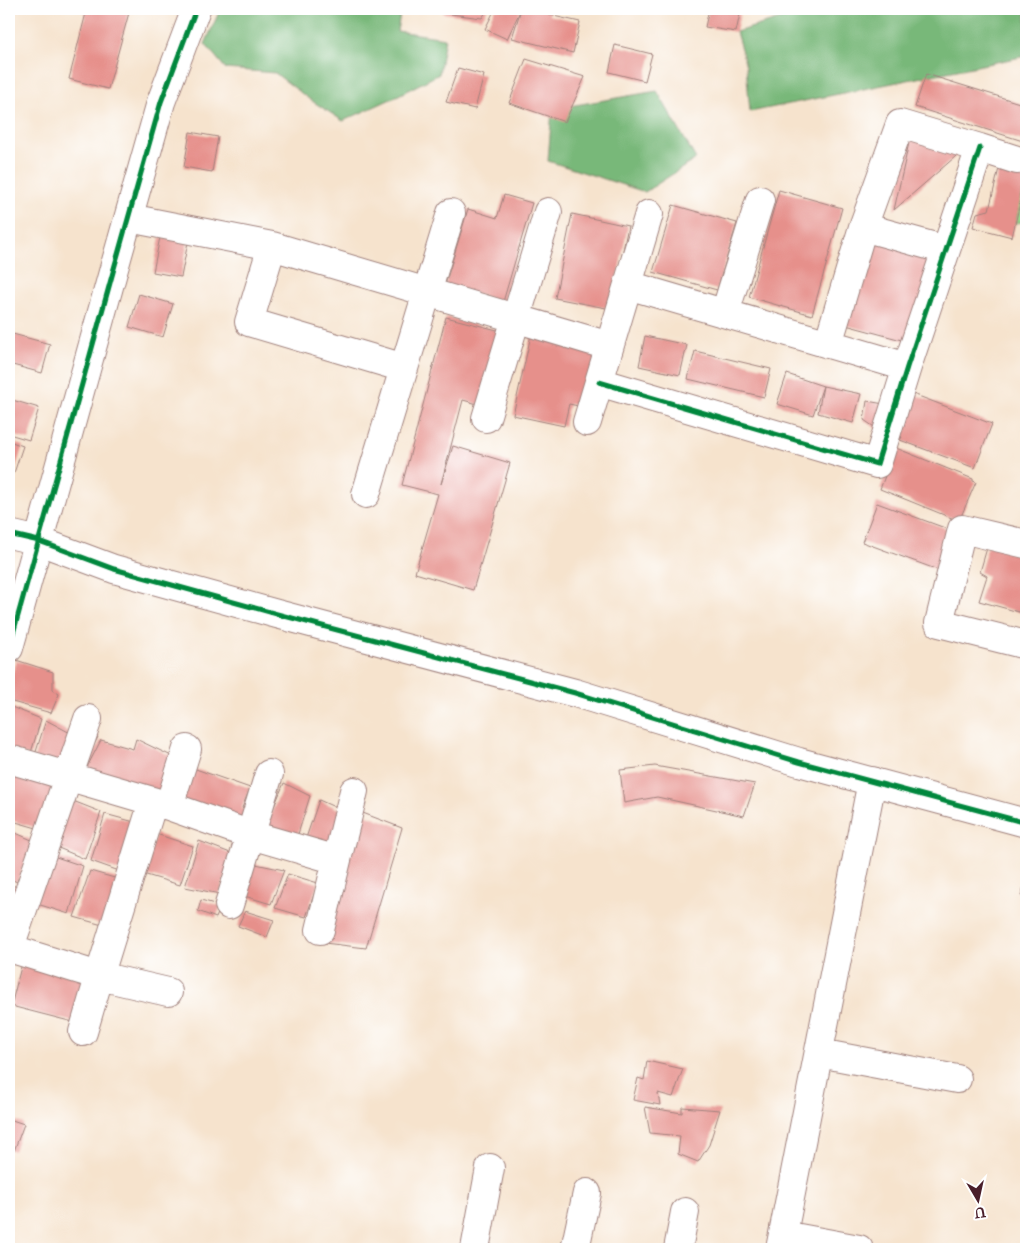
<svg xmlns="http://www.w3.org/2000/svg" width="1035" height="1258" font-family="'IM FELL Great Primer',serif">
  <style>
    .green { fill: #96d78e; stroke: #707b5c }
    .forest { fill: #78b879; stroke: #616c52 }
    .building { fill: #e6908b }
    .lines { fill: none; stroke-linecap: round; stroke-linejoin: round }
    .minor-casing { stroke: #a0817c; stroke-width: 30 }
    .minor { stroke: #fff; stroke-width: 28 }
    .cycleway-casing { stroke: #fff; stroke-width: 8 }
    .cycleway { stroke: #00873e; stroke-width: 5 }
  </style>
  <rect width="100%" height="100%" fill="#fff"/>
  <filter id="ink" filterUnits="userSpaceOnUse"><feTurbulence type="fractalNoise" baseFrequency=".02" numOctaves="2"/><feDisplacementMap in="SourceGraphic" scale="10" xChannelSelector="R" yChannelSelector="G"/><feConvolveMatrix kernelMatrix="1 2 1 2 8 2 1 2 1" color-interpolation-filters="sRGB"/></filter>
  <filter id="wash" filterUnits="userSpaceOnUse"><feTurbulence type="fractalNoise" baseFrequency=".0096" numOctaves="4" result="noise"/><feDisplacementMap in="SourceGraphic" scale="20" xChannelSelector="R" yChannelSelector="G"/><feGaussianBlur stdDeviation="1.12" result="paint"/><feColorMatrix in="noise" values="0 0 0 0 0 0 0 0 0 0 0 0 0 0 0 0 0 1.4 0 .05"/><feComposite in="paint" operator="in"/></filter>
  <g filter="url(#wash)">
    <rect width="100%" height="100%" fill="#f6e3cd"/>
    <path class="green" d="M1026,179v41l-11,4z"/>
    <path class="forest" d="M219,9h182l-4,22 48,7 -6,36 -48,25 -48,22 -34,-22 -34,-26 -49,-4 -21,-25 14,-32z
      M814,9h212v47l-276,56 -4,-46 -10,-34z
      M657,91l39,68 -51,33 -97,-31 4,-52z"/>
    <g id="blocks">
      <path class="building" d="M74,9h56l-22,80 -39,-10 17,-66z
        M443,9h45l-6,9 -39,-5z
        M495,9h26l-14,30 -22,-10z
        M521,9h29l-1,6 31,7 -7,31 -61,-15z
        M709,9h32l-5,23 -31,-5z
        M615,45l37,9 -7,27 -36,-9z
        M526,59l59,18 -20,45 -56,-19z
        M458,68l26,7 -9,34 -29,-7z
        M926,74l100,31v37l-111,-35z
        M190,132l28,5 -6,35 -28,-5z
        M910,138l53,12 -69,60z
        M1000,164l26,6v7l-14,60 -39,-10 4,-14 12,-3z
        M779,190l63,18 -30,107 -63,-18z
        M504,195l28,8 -29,99 -58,-17 23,-76 29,9z
        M673,205l64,18 -20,67 -64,-18z
        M572,214l56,12 -17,83 -56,-11z
        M867,234l66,18 -24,90 -67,-18z
        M160,237l28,5 -7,35 -28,-5z
        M139,294l34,10 -10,33 -34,-10z
        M446,317l59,15 -20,74 -22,-6 -22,84 12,-38 57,17 -37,127 -58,-17 23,-79 -36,-9z
        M9,333l41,11 -8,29 -33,-9z
        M531,335l70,15 -13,58 -19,-4 -5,22 -51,-11z
        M645,336l42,9 -7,30 -41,-9z
        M695,351l76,18 -7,28 -76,-18z
        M787,374l36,12 -10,29 -36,-11z
        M823,386l38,8 -8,29 -35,-10z
        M913,394l79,30 -17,44 -75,-28 2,-3 -6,-2z
        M9,399l30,9 -10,32 -20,-6z
        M867,401l17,3 -4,27 -16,-11z
        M9,441l14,5 -9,27 -5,-2z
        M896,448l77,31v2l3,1 -17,39 -79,-32z
        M877,503l79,29 -15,39 -79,-29z
        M989,541l37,10v63l-47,-13 8,-25 -7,-4z
        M16,660l37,12v18l6,4 -8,19 -42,-12v-15z
        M9,706l32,13 -11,37 -21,-5z
        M46,720l30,16 2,-6 20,7 -18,35 -46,-14z
        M136,739l50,24 -11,36 -92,-24 18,-35 32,9z
        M655,766l100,18 -11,32 -87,-19 -33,6 -4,-33z
        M190,767l60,21 -8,20 5,4 -6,11 -62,-21z
        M9,770l45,12 -14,47 -31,-9z
        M284,783l26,13 -12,38 -33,-6z
        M68,799l33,13 -16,47 -29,-12z
        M319,800l31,14 -14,39 -31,-12z
        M355,810l47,18 -36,120 -50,-6z
        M105,814l33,9 -16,49 -31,-11z
        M9,830l25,11 -17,41 -8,-4z
        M156,834l37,12 -13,39 -37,-11z
        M199,841l34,13 -13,40 -35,-7z
        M53,856l30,10 -14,48 -35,-11z
        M251,863l33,7 -13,34 -30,-9z
        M90,871l28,8 -12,47 -32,-9z
        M288,874l30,9 -12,34 -31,-9z
        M1026,879v19l-5,-2z
        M9,884l11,4 -11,28z
        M201,900l20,6 -5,12 -18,-7z
        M245,911l29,9 -7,17 -29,-11z
        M22,963l66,17 -11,43 -66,-17z
        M647,1061l36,8 -10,28 -15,-4 2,12 -27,-5 5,-22 6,2z
        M645,1107l37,6v-6l38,3 -11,35 -11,17 -20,-8 2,-18 -30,-3z
        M9,1119l15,5 -10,27 -5,-2z"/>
    </g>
  </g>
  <g filter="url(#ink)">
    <use href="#blocks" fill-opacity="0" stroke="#a0817c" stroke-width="1"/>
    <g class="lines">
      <defs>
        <path id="minor" d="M129,218l143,28 337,100
          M863,227l83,23
          M272,246l-23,76 155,46
          M628,285l279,82
          M725,313l35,-113
          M828,344l35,-117 37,-103 80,24 37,12
          M599,382l278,82 30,-97 73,-219
          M486,418l62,-206
          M587,422l62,-208
          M366,494l85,-281
          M9,534l30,7 75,28 163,45 298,79 224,69 227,61
          M1026,544l-64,-15 -23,94 87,22
          M9,648l104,-376 48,-170 35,-93
          M9,759l160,47 82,29 86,25 -17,70
          M169,806l18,-57
          M337,860l17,-69
          M229,905l40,-131
          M9,948l90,28 69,16
          M9,950l79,-231
          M83,1032l20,-68 50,-162
          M819,1053l138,26
          M783,1235l76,14
          M475,1249l15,-81
          M575,1249l12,-56
          M678,1249l7,-37
          M780,1249l92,-468"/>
      </defs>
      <use href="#minor" class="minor-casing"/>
      <use href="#minor" class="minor"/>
      <defs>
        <path id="cycleway" d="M599,382l278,82 30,-97 73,-219
          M9,534l30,7 75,28 163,45 298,79 224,69 227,61
          M9,648l104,-376 48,-170 35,-93"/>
      </defs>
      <use href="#cycleway" class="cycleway-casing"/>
      <use href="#cycleway" class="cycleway"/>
    </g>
  </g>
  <rect width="1035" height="1258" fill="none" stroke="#fff" stroke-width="30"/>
  <g transform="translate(978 1200) rotate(171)" stroke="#ffffff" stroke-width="4" paint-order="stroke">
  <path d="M0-4L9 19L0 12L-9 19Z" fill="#4a1f2b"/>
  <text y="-8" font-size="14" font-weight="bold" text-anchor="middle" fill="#4a1f2b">U</text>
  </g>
</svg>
